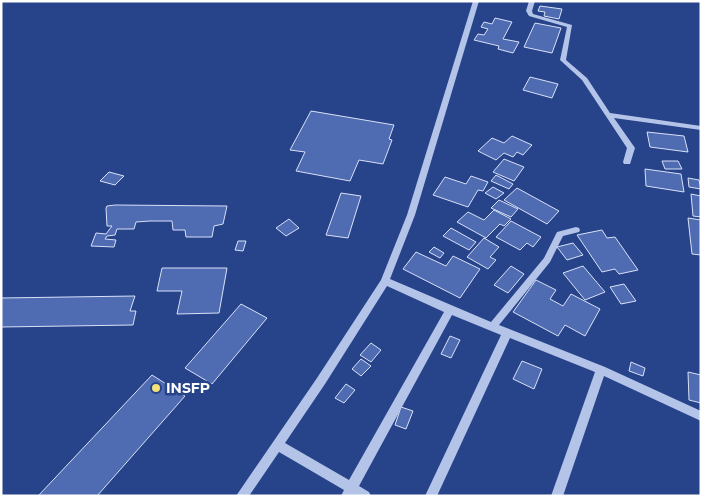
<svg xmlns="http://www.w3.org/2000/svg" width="702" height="497" font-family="Montserrat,sans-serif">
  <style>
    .building { fill: #4f6bb1; stroke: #d8e1f7 }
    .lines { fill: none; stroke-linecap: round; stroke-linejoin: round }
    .minor { fill: #b4c4e9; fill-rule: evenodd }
    .poi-dot { fill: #f2e279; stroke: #27438a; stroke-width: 2 }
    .labels { text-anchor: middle; stroke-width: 5; stroke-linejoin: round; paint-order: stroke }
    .poi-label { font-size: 14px; font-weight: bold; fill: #fff; stroke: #27438a; text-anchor: start }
  </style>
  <rect width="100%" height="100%" fill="#27438a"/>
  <path class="building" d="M540,6l22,3 -3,10 -15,-3 1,-4 -7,-1z
    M495,18l17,4 -9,17 16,3 -6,11 -15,-4 1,-3 -25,-6 4,-6 6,1 4,-6 -7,-2 3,-5 8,2z
    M535,23l26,5 -9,25 -28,-6z
    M530,77l28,7 -6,14 -29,-8z
    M311,111l83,14 -5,14 3,1 -9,24 -24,-4 -9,21 -54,-10 9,-19 -15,-2z
    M647,132l37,4 4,16 -38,-5z
    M512,136l20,9 -9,10 -6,-3 -4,5 -9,-4 -8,7 -18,-9 14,-13 12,5z
    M504,159l20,8 -10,14 -21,-9z
    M662,161h16l4,8h-17z
    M645,169l36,5 3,18 -38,-6z
    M109,172l15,4 -9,9 -15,-4z
    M496,175l17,9 -4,5 -18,-8z
    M471,176l17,6 -5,9 -5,-1 -10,17 -35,-12 12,-18 21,7z
    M688,178l11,2 2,9 -12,-2z
    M493,187l11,6 -8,6 -11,-6z
    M517,188l42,23 -12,13 -43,-24z
    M341,193l20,3 -13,42 -22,-3z
    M691,194l10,2v21l-8,-1z
    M499,200l19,9 -7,8 -20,-9z
    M115,205l112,1 -4,18 -9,2 -2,11h-26l-1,-7h-12l-1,-9h-22l-14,1 -2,7h-17l-2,6 -8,1 -2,3 11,1 -2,7 -23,-1 5,-13 10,1 6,-8h-5l-1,-18 1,-2z
    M494,210l17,9 -7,7 -4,-2 -14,14 -29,-16 11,-10 16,8z
    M688,218l13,2v35l-9,-1z
    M289,219l10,9 -13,8 -10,-8z
    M511,221l30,16 -8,10 -6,-4 -7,7 -24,-13z
    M451,228l25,14 -7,8 -26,-14z
    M602,230l5,8 8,-1 23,33 -19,4 -4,-5 -13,3 -25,-37z
    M484,238l15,9 -9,10 6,3 -8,9 -21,-12z
    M238,241h8l-3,10 -8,-1z
    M573,243l10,12 -16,5 -10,-13z
    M434,247l10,6 -4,5 -11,-6z
    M416,252l30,14 7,-10 27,13 -20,29 -57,-29z
    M511,266l13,8 -16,19 -14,-8z
    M583,266l22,26 -20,8 -22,-27z
    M162,268h65l-8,45 -42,1 5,-23h-25z
    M536,280l20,10 -6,9 13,7 8,-12 29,15 -15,27 -20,-11 -7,11 -45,-24z
    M624,284l12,17 -15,3 -11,-17z
    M135,296l-5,15h6l-3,14 -132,2v-29z
    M241,304l26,14 -55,66 -27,-16z
    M450,336l10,4 -9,18 -10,-4z
    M371,343l10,7 -10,12 -11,-7z
    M361,359l10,7 -10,10 -9,-7z
    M522,361l20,8 -8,20 -21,-10z
    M631,362l14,6 -2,8 -14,-5z
    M688,372l13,3v28l-12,-3z
    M152,375l33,21 -88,100h-59z
    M346,384l9,6 -11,13 -9,-5z
    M401,407l12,4 -7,18 -11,-4z"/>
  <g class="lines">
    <path class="minor" d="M473,1h6l-64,214 -25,64 101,43 53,-64 13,-26 19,-5 3,1 1,2 -1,2 -16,4 -13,26 -51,63 106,42 96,44v10l-97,-45 -41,120h-12l44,-124 -85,-34 -73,158h-12l76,-161 -49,-20 -93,171 10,6 2,4h-30l3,-6 -65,-38 -30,44h-13l81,-118 64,-98 26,-65zM387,286l57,26 -95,168 -64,-37 40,-59z
      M529,1h6l-3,10 1,3 39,11 -6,35 21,18 23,35 91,13v4l-87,-12 21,30 -5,16h-6l-1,-2 4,-14 -45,-68 -22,-20 7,-33 -38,-11 -3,-5z"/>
  </g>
  <circle class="poi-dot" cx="156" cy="388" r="5"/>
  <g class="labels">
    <g class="poi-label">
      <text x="166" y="393">INSFP</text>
    </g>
  </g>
  <rect width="702" height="497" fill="none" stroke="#ffffff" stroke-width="5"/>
</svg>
